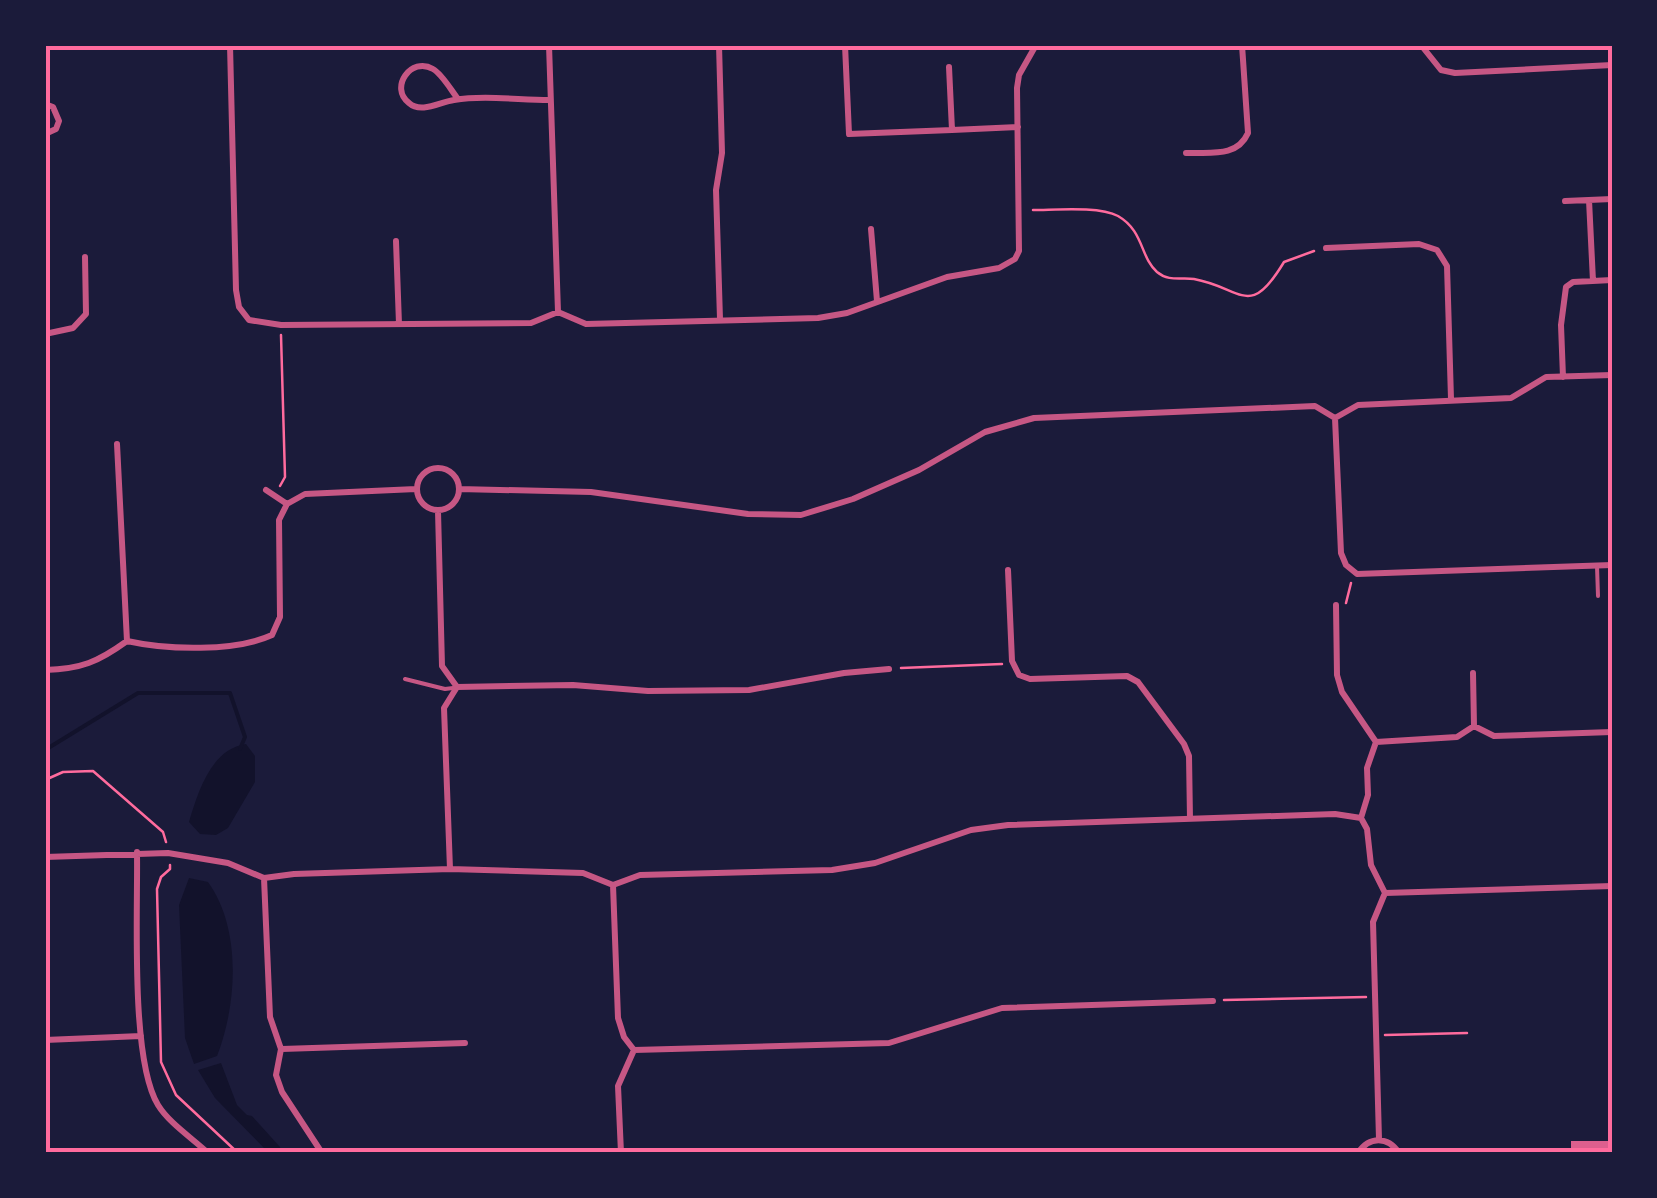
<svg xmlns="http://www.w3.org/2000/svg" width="1657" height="1198" font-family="Jost,sans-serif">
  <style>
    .water { fill: #12122b }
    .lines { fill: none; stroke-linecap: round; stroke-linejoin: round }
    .stream { stroke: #12122b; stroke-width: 4 }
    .building { fill: #dd5f8e }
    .path { stroke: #ff6b9d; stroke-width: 2.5 }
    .service { stroke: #c65784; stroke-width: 4 }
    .minor { stroke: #c65784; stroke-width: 6 }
    .neatline { fill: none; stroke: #ff6b9d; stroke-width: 4 }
  </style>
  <rect width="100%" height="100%" fill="#1b1b3a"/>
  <path class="water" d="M246,744l9,12v26l-27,46 -12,7 -16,-1 -11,-12c9,-30 22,-73 57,-78z
    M189,878l19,4c34,47 29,123 9,174l-23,8 -9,-26 -6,-133z
    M221,1063l16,42 10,10 5,1 28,31 1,6h-12l-54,-55 -17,-28z"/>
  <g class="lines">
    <path class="stream" d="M45,750l93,-57h92l15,44 -5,12"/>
  </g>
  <path class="building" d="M1571,1141h41v12h-41z"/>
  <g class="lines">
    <path class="path" d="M1033,210c22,0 66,-4 85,6 26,15 22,41 39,56 12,10 24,5 37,7 49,9 55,41 90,-17l30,-11
      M280,486l5,-9 -4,-142
      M1346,603l5,-20
      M901,668l101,-4
      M45,780l18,-8 30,-1 70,61 3,10
      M170,865v4l-9,8 -4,12 4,173 15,33 62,58
      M1224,1000l142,-3
      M1385,1035l82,-2"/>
    <path class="service" d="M1597,566l1,30
      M405,679l40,10 8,-1
      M1139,1153h51"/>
    <path class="minor" d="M230,45l6,245 3,17 10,13 32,5 250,-2 27,-11 28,12 232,-6 29,-5 100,-36 52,-9 16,-9 4,-8 -2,-163 2,-13 17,-30
      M549,45l9,267
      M719,45l3,108 -6,37 4,129
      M845,45l4,89 103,-4 -3,-63
      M1421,45l20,25 14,3 157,-8
      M458,99c-7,-9 -16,-25 -25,-30 -22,-13 -44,19 -24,34 12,11 31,-1 45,-3 30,-5 65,0 95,0
      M45,104l8,3 6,14 -3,8 -11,5
      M952,130l66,-3
      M1186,153c24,-1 51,5 62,-20l-6,-88
      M1589,200l4,81
      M1565,201l47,-2
      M871,229l6,72
      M396,241l3,83
      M1326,248l93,-4 18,6 10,16 4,133
      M45,334l28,-6 13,-14 -1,-57
      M1563,377l-2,-52 5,-38 7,-5 39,-2
      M1335,418l6,135 5,12 11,9 255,-9
      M117,444l10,197
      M417 489a21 21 0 1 1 42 0a21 21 0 1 1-42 0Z
      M459,489l132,3 157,22 53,1 52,-16 66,-29 66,-38 49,-14 281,-12 20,12 23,-13 153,-7 35,-21 66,-2
      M266,490l21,14
      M438,511l4,155 15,21 -13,21 6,161
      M1008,570l4,91 7,14 11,4 97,-3 11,6 46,62 5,12 1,63
      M1336,605l1,70 5,17 34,50 -9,26 1,27 -7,23
      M45,670c36,-1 53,-8 82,-29 40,9 108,11 145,-6l8,-18 -1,-97 8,-16 18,-10 111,-5
      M1473,673l1,53
      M457,687l116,-2 75,6 101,-1 95,-17 45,-4
      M1376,742l81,-5 17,-11 20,10 118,-4
      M137,852c1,59 -7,207 21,253 11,18 34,33 50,48
      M45,857l123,-4 60,10 36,15 30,-4 156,-5 133,4 30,12 27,-10 192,-5 43,-7 96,-33 37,-5 327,-11 26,4 6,11 4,36 14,28 -12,29 6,217
      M264,878l6,139 11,32 -5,26 6,17 40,61
      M613,885l5,133 6,19 10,13 -16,36 3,67
      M1385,893l227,-7
      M45,1040l96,-4
      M282,1049l183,-6
      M634,1050l255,-7 113,-35 211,-7
      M1358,1153c11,-17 30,-17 41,0"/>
  </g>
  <rect width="1657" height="1198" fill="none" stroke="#1b1b3a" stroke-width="95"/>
  <rect x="48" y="48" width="1562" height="1102" class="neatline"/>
</svg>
